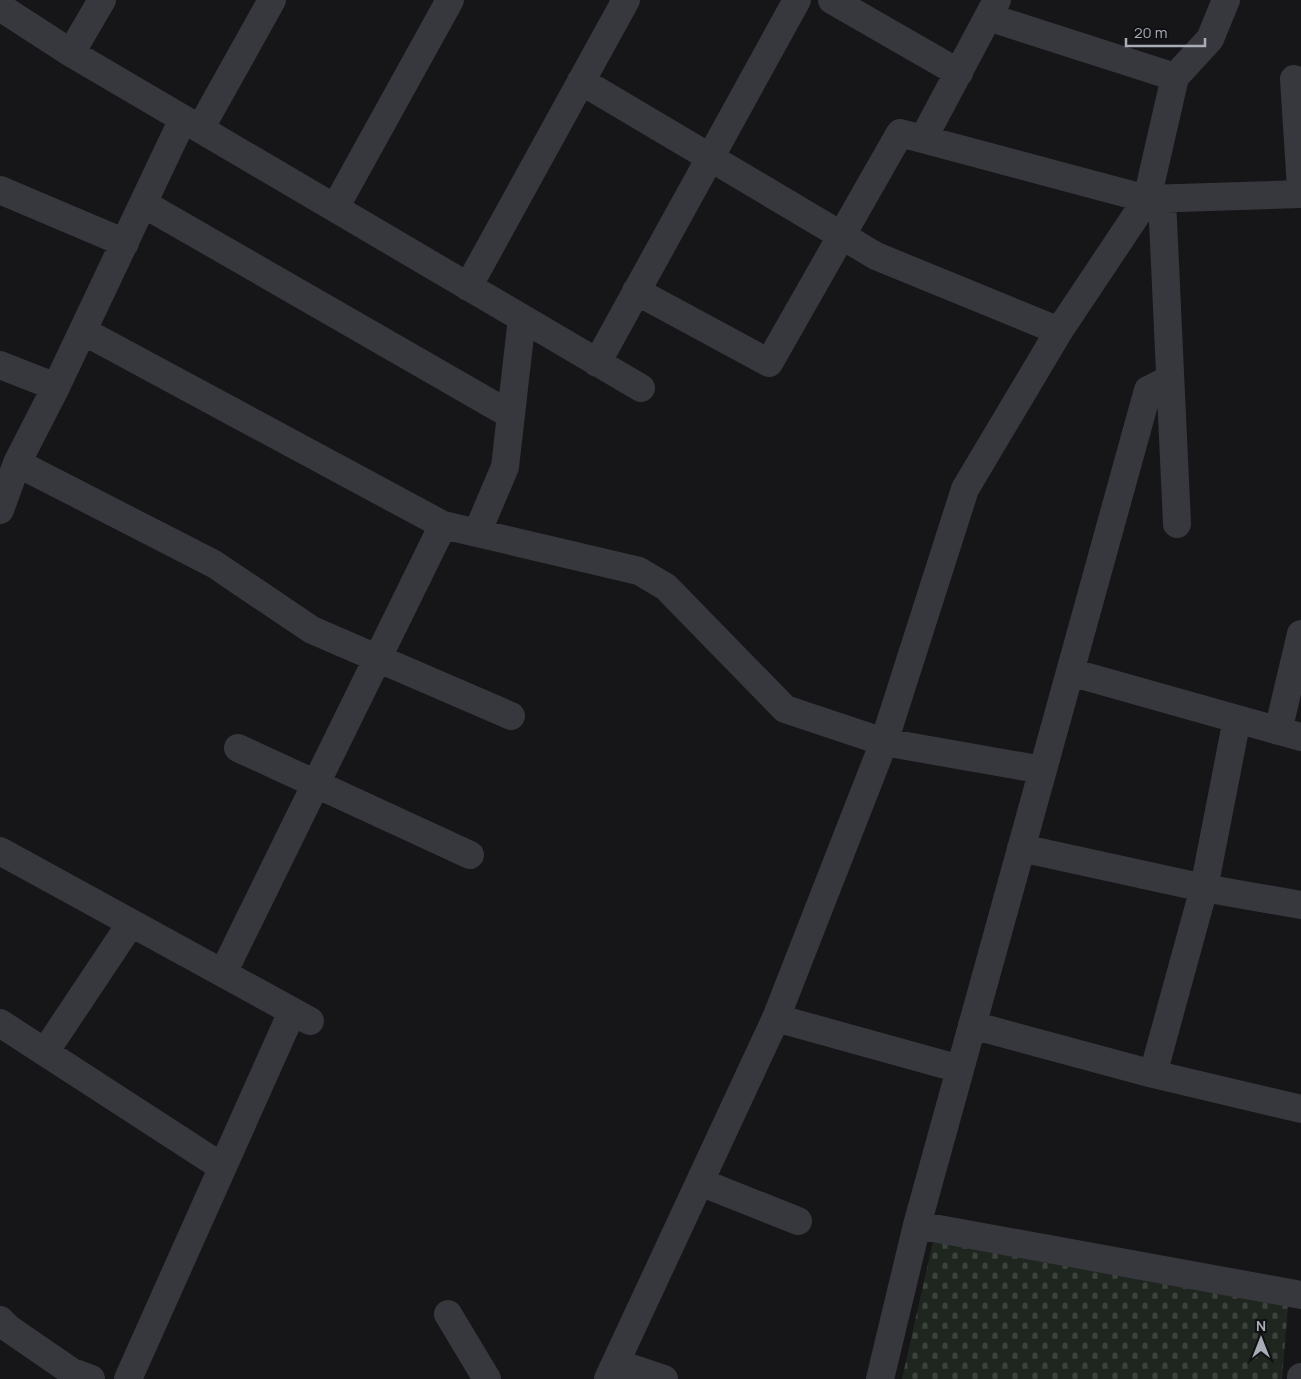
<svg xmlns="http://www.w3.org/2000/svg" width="1301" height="1379" font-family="Manrope,sans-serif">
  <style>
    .cemetery { fill: url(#cemetery-stones) }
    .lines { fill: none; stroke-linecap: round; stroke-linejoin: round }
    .minor { stroke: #37383d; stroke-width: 28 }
  </style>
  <defs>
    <pattern id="cemetery-stones" width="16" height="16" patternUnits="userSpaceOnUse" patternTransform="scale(1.25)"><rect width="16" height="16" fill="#1e261f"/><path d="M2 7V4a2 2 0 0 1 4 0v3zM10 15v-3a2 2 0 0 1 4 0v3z" fill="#3c433d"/></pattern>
  </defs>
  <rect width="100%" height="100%" fill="#161618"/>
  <path class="cemetery" d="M934,1237l355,57 -7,85h-380z"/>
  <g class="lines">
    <path class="minor" d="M832,0l127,73
      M0,7l71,46 570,335
      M988,17l187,60
      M71,53l31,-53
      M1294,79l7,109
      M581,81l295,175 183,75
      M200,129l72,-129
      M923,139l74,-139
      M0,190l125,53
      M1162,199l15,325
      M144,204l367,211
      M335,208l115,-208
      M468,287l158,-287
      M636,291l133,72 131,-230 247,66 154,-5
      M83,331l360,194 196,46 27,16 119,122 99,33 159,28
      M597,363l200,-363
      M0,365l56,22
      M17,463l197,101 98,66 199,86
      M0,510l17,-47 39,-76 127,-268
      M477,533l28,-66 17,-149
      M1070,672l231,65
      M1278,731l23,-97
      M238,748l232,107
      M1021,848l183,40 97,17
      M0,851l310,170
      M223,973l220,-448
      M776,1018l184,51
      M0,1023l222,144
      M972,1025l181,49 148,35
      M45,1052l86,-129
      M1153,1074l51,-186 33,-169
      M700,1182l98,39
      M917,1225l384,70
      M448,1314l39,65
      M0,1320l8,8 64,44 19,7
      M616,1363l48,16
      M128,1379l164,-367
      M608,1379l168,-361 108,-276 81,-253 94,-158 88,-132 28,-122 35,-38 16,-39
      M880,1379l37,-154 231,-835 22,-11
      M1301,1379v-2"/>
  </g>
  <g transform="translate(1261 1339)" stroke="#111113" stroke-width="4" paint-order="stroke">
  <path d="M0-4L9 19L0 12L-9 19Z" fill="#a8adb8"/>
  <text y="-8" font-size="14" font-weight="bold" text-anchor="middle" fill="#a8adb8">N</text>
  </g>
  <path d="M1126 38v8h79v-8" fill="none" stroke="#a8adb8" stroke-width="2.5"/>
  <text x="1134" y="38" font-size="15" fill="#a8adb8" stroke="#111113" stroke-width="4" paint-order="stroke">20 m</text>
</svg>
